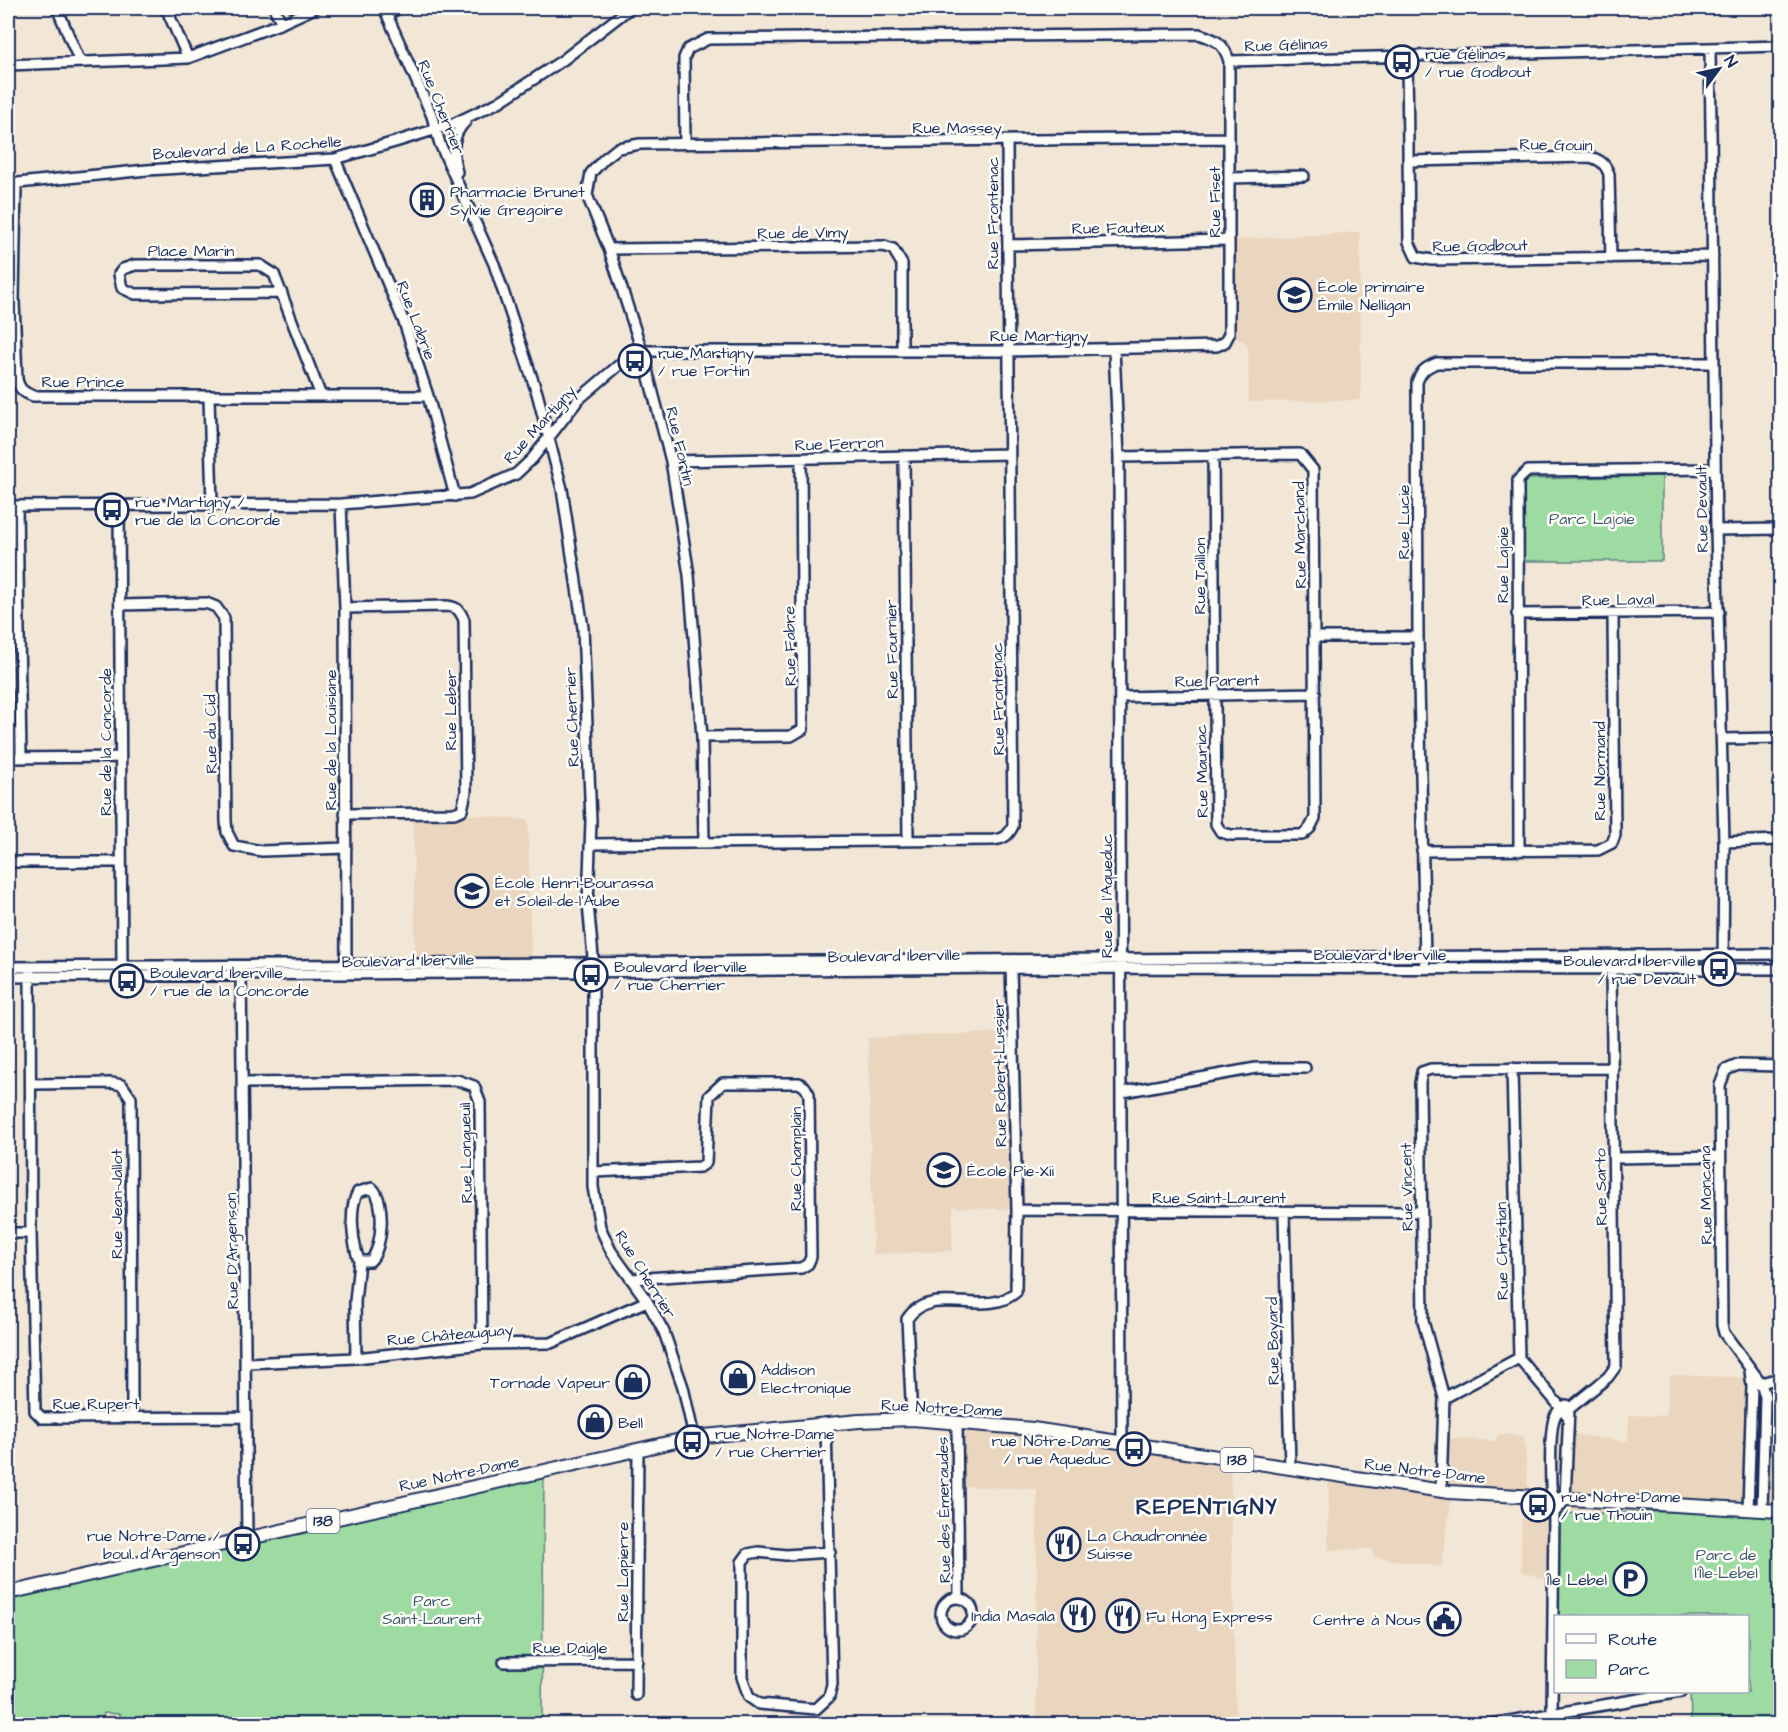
<svg xmlns="http://www.w3.org/2000/svg" width="1788" height="1732" font-family="'Architects Daughter',sans-serif">
  <style>
    .built { fill: #ead6bf }
    .green { fill: #9ddba3; stroke: #5c8580; stroke-width: 1.5 }
    .lines { fill: none; stroke-linecap: round; stroke-linejoin: round }
    .minor-casing { stroke: #1b2f5e; stroke-width: 14 }
    .major-casing { stroke: #1b2f5e; stroke-width: 16 }
    .minor { stroke: #fdfcf7; stroke-width: 9 }
    .major { stroke: #fdfcf7; stroke-width: 12 }
    .labels { text-anchor: middle; stroke-width: 5; stroke-linejoin: round; paint-order: stroke }
    .shield { fill: #fdfcf7; stroke: #5f6c8c; stroke-width: 1.5 }
    .shield-label { font-size: 15px; font-weight: bold; fill: #1b2f5e }
    .street-label { font-size: 16px; fill: #1b2f5e; stroke: #fdfcf7 }
    .poi-label { font-size: 16px; fill: #1b2f5e; stroke: #fdfcf7; text-anchor: start }
    .park-label { font-size: 16px; fill: #3c5a6f; stroke: #fdfcf7 }
    .district-label { font-size: 22px; font-weight: bold; letter-spacing: 1.5px; fill: #1b2f5e; stroke: #fdfcf7 }
  </style>
  <rect width="100%" height="100%" fill="#f2e6d6"/>
  <filter id="ink" filterUnits="userSpaceOnUse"><feTurbulence type="fractalNoise" baseFrequency=".0167" numOctaves="2"/><feDisplacementMap in="SourceGraphic" scale="12" xChannelSelector="R" yChannelSelector="G"/><feConvolveMatrix kernelMatrix="1 2 1 2 8 2 1 2 1" color-interpolation-filters="sRGB"/></filter>
  <g filter="url(#ink)">
    <path class="built" d="M1360,232l1,168 -112,2 -1,-58 -19,-10v-94z
      M413,813h41l74,7 3,142 -116,1z
      M1013,1032l4,178 -64,-3 -1,44 -79,3 -5,-216z
      M1670,1375l94,3 16,16v120l-230,67 -29,-10 1,-70 -70,-5 -11,71 -68,-10v-8l-45,1 1,-75 120,16 -1,-53 46,3 6,-7 24,2 4,52 31,2 1,-58 68,10 1,-27 37,1z
      M957,1422l273,37 6,262 -170,-4 -30,3 1,-231 -78,-3z"/>
    <path class="green" d="M1662,476v85h-140v-74l5,-8z
      M544,1471l-2,253h-422v-10l-16,-1 -3,11h-93v-131z
      M1748,1510l32,3v211h-89l-1,-32h58v-76h-192l-5,-102z"/>
    <g class="lines">
      <defs>
        <path id="minor" d="M57,8l23,54
          M166,8l22,50
          M274,8l8,15
          M384,8l48,108 8,28 54,120 43,129 25,96 21,139 8,193 -3,83 5,53v230l7,40 11,24 36,50 17,31 19,55 11,50
          M387,14l13,-6
          M1710,49l6,481 8,312 -1,126
          M1407,56l2,186 7,15 16,3 281,-4
          M1229,61l551,-15
          M8,65l180,-7 94,-35 33,-15
          M335,159l69,163 24,74 27,100
          M1409,161l181,-4c11,3 15,7 19,17l2,84
          M457,172c-5,-19 -6,-37 9,-51
          M1229,178l75,-2
          M8,184l139,-14 188,-11 60,-17 58,-18 46,-22 64,-42 67,-52
          M16,184l-2,117 3,78c2,10 6,13 16,17h395
          M1008,245l221,-5
          M609,249l275,-3 9,3 9,15v85
          M282,293l-147,1 -13,-6 -3,-14 4,-5 12,-4h125l14,9 47,122
          M1114,350l5,107 3,985
          M209,397l3,107
          M904,456l4,385
          M1119,457l181,-3 13,16 2,348 -5,10 -8,7h-71l-10,-3 -5,-8 -3,-368
          M671,461l338,-7
          M341,504l4,104 1,360
          M8,506l333,-2 129,-10 46,-20 16,-15 47,-60 46,-39 17,-9h365l210,-5 8,-4 4,-8v-273c-5,-18 -14,-22 -30,-27l-491,5 -20,10 -4,9 1,85
          M17,506l4,251
          M119,506l3,463
          M1716,530l64,-1
          M120,605l86,-2 10,4 8,11 2,203 1,11 7,14 28,5 84,-3
          M345,608l102,-2c11,1 13,5 17,14l2,172 -4,18 -8,3 -109,1
          M1517,614l202,-2
          M1316,637h102
          M1120,697l195,-4
          M702,737l89,-1 12,-7 -2,-270
          M1722,739l58,-1
          M8,758l112,-1
          M704,842l-2,-105 -13,-162 -18,-114 -29,-110 -33,-102 -22,-54 4,-22 13,-14 14,-11 22,-4 589,-6
          M1724,842l56,-2
          M590,844l403,-4c11,-1 15,-4 20,-14l-6,-684
          M1422,851l176,-1 14,-7 3,-8 -2,-221
          M1519,851l-1,-371 10,-9 187,-2
          M8,862h112
          M1425,961l-7,-324 -1,-255c4,-11 9,-15 20,-19h277
          M8,967l1772,-13
          M30,972l1,261 4,178 7,7 203,-1
          M241,973l6,565
          M8,977l1003,-9 769,1
          M1512,1068l7,290 48,57
          M244,1083l213,-3 17,6 6,16 2,242
          M31,1084l81,-1 10,2 9,13 1,320
          M1123,1092l133,-24h49
          M1614,1158l105,-2
          M594,1172l106,-5 6,-4 3,-67 14,-13h76l6,4 4,7 2,163 -3,7 -7,4 -170,11
          M1017,1210l404,2
          M1284,1212l6,257
          M8,1233h23
          M356,1358l-1,-56 4,-41h11c13,-12 16,-61 2,-73l-14,4c-10,17 -5,51 1,69
          M247,1363l109,-5 126,-14 69,-1 96,-42
          M1757,1384l23,-6
          M1444,1398l75,-40
          M912,1419l-5,-100c23,-36 80,0 109,-27l1,-82 -6,-246
          M957,1422l2,176
          M826,1423l6,261 -3,13 -13,12 -57,-5 -10,-7 -7,-20v-115l6,-8 10,-2 28,3 44,-3
          M1441,1491l3,-93 -21,-77 -3,-238 2,-11 9,-3 182,-1
          M1748,1510l4,-124 -2,-15
          M1762,1510l3,-114 -4,-13 -37,-50 -2,-8 -2,-240 6,-15 12,-5 42,1
          M1554,1513l11,-13 4,-91 39,-32 8,-11 -5,-399
          M941 1614a16 16 0 1 1 32 0a16 16 0 1 1-32 0Z
          M504,1662l133,-1
          M636,1695l2,-246
          M1552,1713l2,-200c-4,-17 -5,-77 0,-94 2,-6 6,-11 12,-14
          M1491,1724l190,-32"/>
        <path id="major" d="M8,1593l686,-156 165,-16 53,-2 121,10 416,63 331,19"/>
      </defs>
      <use href="#minor" class="minor-casing"/>
      <use href="#major" class="major-casing"/>
      <use href="#minor" class="minor"/>
      <use href="#major" class="major"/>
    </g>
  </g>
  <defs>
    <symbol id="bus-ring" viewBox="-11 -11 22 22"><circle r="9.5" fill="#fdfcf7" stroke="#1b2f5e" stroke-width="1.5"/><path d="M-5-6H5V4H4V6H2V4H-2V6H-4V4H-5ZM-3.5-4V0h7V-4ZM-3.5 1.2v1.5H-2V1.2ZM2 1.2v1.5H3.5V1.2Z" fill="#1b2f5e"/></symbol>
    <symbol id="building-ring" viewBox="-11 -11 22 22"><circle r="9.5" fill="#fdfcf7" stroke="#1b2f5e" stroke-width="1.5"/><path d="M-4-6H4V6H1V3H-1V6H-4ZM-2.5-4.3h1.7v1.8h-1.7ZM.8-4.3h1.7v1.8H.8ZM-2.5-1h1.7V.8h-1.7ZM.8-1h1.7V.8H.8Z" fill="#1b2f5e"/></symbol>
    <symbol id="school-ring" viewBox="-11 -11 22 22"><circle r="9.5" fill="#fdfcf7" stroke="#1b2f5e" stroke-width="1.5"/><path d="M0-5L7-2L0 1L-7-2ZM-4 1L0 2.5L4 1V4Q0 6-4 4Z" fill="#1b2f5e"/></symbol>
    <symbol id="shop-ring" viewBox="-11 -11 22 22"><circle r="9.5" fill="#fdfcf7" stroke="#1b2f5e" stroke-width="1.5"/><path d="M-5-2.5h2.3a2.7 3.5 0 0 1 5.4 0H5L5.5 6h-11ZM-1.5-2.5h3a1.5 2.3 0 0 0-3 0Z" fill="#1b2f5e"/></symbol>
    <symbol id="restaurant-ring" viewBox="-11 -11 22 22"><circle r="9.5" fill="#fdfcf7" stroke="#1b2f5e" stroke-width="1.5"/><path d="M-5-6h1v4h1v-4h1v4h1v-4h1v5L-1.5 .5V6h-2V.5L-5-1ZM5-6V6H3V1.5H1.5Q1.5-4 5-6Z" fill="#1b2f5e"/></symbol>
    <symbol id="parking-ring" viewBox="-11 -11 22 22"><circle r="9.5" fill="#fdfcf7" stroke="#1b2f5e" stroke-width="1.5"/><path d="M-3.5-5.5H1a3.5 3.5 0 0 1 0 7H-1V5.5H-3.5ZM-1-3.4V-.6H.8a1.4 1.4 0 0 0 0-2.8Z" fill="#1b2f5e"/></symbol>
    <symbol id="civic-ring" viewBox="-11 -11 22 22"><circle r="9.5" fill="#fdfcf7" stroke="#1b2f5e" stroke-width="1.5"/><path d="M-.6-6.5H3V-4.5H.6V-3L4-1V1h2V6H-6V1h2V-1L-.6-3ZM-1.2 2.5V6h2.4V2.5Z" fill="#1b2f5e"/></symbol>
  </defs>
  <g fill-rule="evenodd">
    <use href="#bus-ring" x="1383" y="43" width="38" height="38"/>
    <use href="#building-ring" x="408" y="181" width="38" height="38"/>
    <use href="#school-ring" x="1276" y="276" width="38" height="38"/>
    <use href="#bus-ring" x="616" y="342" width="38" height="38"/>
    <use href="#bus-ring" x="93" y="491" width="38" height="38"/>
    <use href="#school-ring" x="453" y="872" width="38" height="38"/>
    <use href="#bus-ring" x="1700" y="950" width="38" height="38"/>
    <use href="#bus-ring" x="572" y="956" width="38" height="38"/>
    <use href="#bus-ring" x="108" y="962" width="38" height="38"/>
    <use href="#school-ring" x="925" y="1151" width="38" height="38"/>
    <use href="#shop-ring" x="719" y="1359" width="38" height="38"/>
    <use href="#shop-ring" x="614" y="1363" width="38" height="38"/>
    <use href="#shop-ring" x="576" y="1403" width="38" height="38"/>
    <use href="#bus-ring" x="673" y="1423" width="38" height="38"/>
    <use href="#bus-ring" x="1115" y="1430" width="38" height="38"/>
    <use href="#bus-ring" x="1519" y="1486" width="38" height="38"/>
    <use href="#bus-ring" x="224" y="1525" width="38" height="38"/>
    <use href="#restaurant-ring" x="1045" y="1525" width="38" height="38"/>
    <use href="#parking-ring" x="1611" y="1560" width="38" height="38"/>
    <use href="#restaurant-ring" x="1059" y="1596" width="38" height="38"/>
    <use href="#restaurant-ring" x="1104" y="1597" width="38" height="38"/>
    <use href="#civic-ring" x="1425" y="1600" width="38" height="38"/>
  </g>
  <g class="labels">
    <g class="shield">
      <rect x="1220.5" y="1448" width="33" height="24" rx="4.5"/>
      <rect x="306.5" y="1509" width="33" height="24" rx="4.5"/>
    </g>
    <g class="shield-label">
      <text x="1237" y="1465">138</text>
      <text x="323" y="1526">138</text>
    </g>
    <g class="street-label">
      <text transform="translate(1286 44) rotate(-2)" y="6">Rue Gélinas</text>
      <text transform="translate(442 107) rotate(68)" y="6">Rue Cherrier</text>
      <text x="957" y="133">Rue Massey</text>
      <text transform="translate(1556 144) rotate(1)" y="6">Rue Gouin</text>
      <text transform="translate(247 147) rotate(-4)" y="6">Boulevard de La Rochelle</text>
      <text transform="translate(1214 202) rotate(-90)" y="6">Rue Fiset</text>
      <text transform="translate(992 213) rotate(-90)" y="6">Rue Frontenac</text>
      <text transform="translate(1118 227) rotate(-1)" y="6">Rue Fauteux</text>
      <text transform="translate(803 232) rotate(-1)" y="6">Rue de Vimy</text>
      <text transform="translate(1480 245) rotate(-1)" y="6">Rue Godbout</text>
      <text x="191" y="256">Place Marin</text>
      <text transform="translate(417 320) rotate(69)" y="6">Rue Labrie</text>
      <text x="1039" y="341">Rue Martigny</text>
      <text x="83" y="387">Rue Prince</text>
      <text transform="translate(539 424) rotate(-48)" y="6">Rue Martigny</text>
      <text transform="translate(839 443) rotate(-2)" y="6">Rue Ferron</text>
      <text transform="translate(681 446) rotate(77)" y="6">Rue Fortin</text>
      <text transform="translate(1701 509) rotate(-91)" y="6">Rue Devault</text>
      <text transform="translate(1403 522) rotate(-90)" y="6">Rue Lucie</text>
      <text transform="translate(1299 535) rotate(-91)" y="6">Rue Marchand</text>
      <text transform="translate(1502 565) rotate(-90)" y="6">Rue Lajoie</text>
      <text transform="translate(1199 576) rotate(-90)" y="6">Rue Taillon</text>
      <text transform="translate(1618 599) rotate(-1)" y="6">Rue Laval</text>
      <text transform="translate(789 646) rotate(-91)" y="6">Rue Fabre</text>
      <text transform="translate(891 649) rotate(-91)" y="6">Rue Fournier</text>
      <text transform="translate(1217 680) rotate(-1)" y="6">Rue Parent</text>
      <text transform="translate(997 699) rotate(-91)" y="6">Rue Frontenac</text>
      <text transform="translate(450 710) rotate(-90)" y="6">Rue Leber</text>
      <text transform="translate(571 717) rotate(-92)" y="6">Rue Cherrier</text>
      <text transform="translate(210 734) rotate(-91)" y="6">Rue du Cid</text>
      <text transform="translate(330 740) rotate(-90)" y="6">Rue de la Louisiane</text>
      <text transform="translate(105 742) rotate(-90)" y="6">Rue de la Concorde</text>
      <text transform="translate(1201 771) rotate(-91)" y="6">Rue Mauriac</text>
      <text transform="translate(1599 771) rotate(-90)" y="6">Rue Normand</text>
      <text transform="translate(1106 896) rotate(-90)" y="6">Rue de l'Aqueduc</text>
      <text x="1380" y="960">Boulevard Iberville</text>
      <text transform="translate(894 955) rotate(-1)" y="6">Boulevard Iberville</text>
      <text transform="translate(408 960) rotate(-1)" y="6">Boulevard Iberville</text>
      <text transform="translate(999 1073) rotate(-91)" y="6">Rue Robert-Lussier</text>
      <text transform="translate(465 1153) rotate(-91)" y="6">Rue Longueuil</text>
      <text transform="translate(795 1159) rotate(-90)" y="6">Rue Champlain</text>
      <text transform="translate(1406 1187) rotate(-91)" y="6">Rue Vincent</text>
      <text transform="translate(1600 1187) rotate(-91)" y="6">Rue Sarto</text>
      <text transform="translate(1705 1195) rotate(-91)" y="6">Rue Moncana</text>
      <text x="1219" y="1203">Rue Saint-Laurent</text>
      <text transform="translate(116 1204) rotate(-90)" y="6">Rue Jean-Jallot</text>
      <text transform="translate(231 1251) rotate(-91)" y="6">Rue D'Argenson</text>
      <text transform="translate(1501 1251) rotate(-91)" y="6">Rue Christian</text>
      <text transform="translate(646 1274) rotate(58)" y="6">Rue Cherrier</text>
      <text transform="translate(450 1334) rotate(-5)" y="6">Rue Châteauguay</text>
      <text transform="translate(1272 1341) rotate(-91)" y="6">Rue Bayard</text>
      <text x="96" y="1409">Rue Rupert</text>
      <text transform="translate(942 1407) rotate(3)" y="6">Rue Notre-Dame</text>
      <text transform="translate(1425 1470) rotate(7)" y="6">Rue Notre-Dame</text>
      <text transform="translate(459 1473) rotate(-12)" y="6">Rue Notre-Dame</text>
      <text transform="translate(943 1510) rotate(-91)" y="6">Rue des Émeraudes</text>
      <text transform="translate(622 1572) rotate(-90)" y="6">Rue Lapierre</text>
      <text x="570" y="1653">Rue Daigle</text>
    </g>
    <g class="poi-label">
      <text x="1425" y="59">rue Gélinas<tspan x="1425" dy="18">/ rue Godbout</tspan></text>
      <text x="450" y="197">Pharmacie Brunet<tspan x="450" dy="18">Sylvie Gregoire</tspan></text>
      <text x="1318" y="292">École primaire<tspan x="1318" dy="18">Émile Nelligan</tspan></text>
      <text x="658" y="358">rue Martigny<tspan x="658" dy="18">/ rue Fortin</tspan></text>
      <text x="135" y="507">rue Martigny /<tspan x="135" dy="18">rue de la Concorde</tspan></text>
      <text x="495" y="888">École Henri-Bourassa<tspan x="495" dy="18">et Soleil-de-l'Aube</tspan></text>
      <text x="1696" y="966" text-anchor="end">Boulevard Iberville<tspan x="1696" dy="18">/ rue Devault</tspan></text>
      <text x="614" y="972">Boulevard Iberville<tspan x="614" dy="18">/ rue Cherrier</tspan></text>
      <text x="150" y="978">Boulevard Iberville<tspan x="150" dy="18">/ rue de la Concorde</tspan></text>
      <text x="967" y="1176">École Pie-Xii</text>
      <text x="761" y="1375">Addison<tspan x="761" dy="18">Electronique</tspan></text>
      <text x="610" y="1388" text-anchor="end">Tornade Vapeur</text>
      <text x="618" y="1428">Bell</text>
      <text x="715" y="1439">rue Notre-Dame<tspan x="715" dy="18">/ rue Cherrier</tspan></text>
      <text x="1111" y="1446" text-anchor="end">rue Notre-Dame<tspan x="1111" dy="18">/ rue Aqueduc</tspan></text>
      <text x="1561" y="1502">rue Notre-Dame<tspan x="1561" dy="18">/ rue Thouin</tspan></text>
      <text x="220" y="1541" text-anchor="end">rue Notre-Dame /<tspan x="220" dy="18">boul. d'Argenson</tspan></text>
      <text x="1087" y="1541">La Chaudronnée<tspan x="1087" dy="18">Suisse</tspan></text>
      <text x="1607" y="1585" text-anchor="end">Île Lebel</text>
      <text x="1055" y="1621" text-anchor="end">India Masala</text>
      <text x="1146" y="1622">Fu Hong Express</text>
      <text x="1421" y="1625" text-anchor="end">Centre à Nous</text>
    </g>
    <g class="park-label">
      <text x="1592" y="524">Parc Lajoie</text>
      <text x="1726" y="1560">Parc de<tspan x="1726" dy="18">l'Île-Lebel</tspan></text>
      <text x="432" y="1606">Parc<tspan x="432" dy="18">Saint-Laurent</tspan></text>
    </g>
    <g class="district-label">
      <text x="1207" y="1514">REPENTIGNY</text>
    </g>
  </g>
  <rect width="1788" height="1732" fill="none" stroke="#fdfcf7" stroke-width="30"/>
  <rect x="15" y="15" width="1758" height="1702" fill="none" stroke="#1b2f5e" stroke-width="2" filter="url(#ink)"/>
  <rect x="1554" y="1615" width="195" height="78" fill="#fdfcf7" stroke="#a3aaba" stroke-width="1.5"/>
  <rect x="1566" y="1634" width="30" height="9" fill="#fdfcf7" stroke="#a3aaba" stroke-width="1.5"/>
  <text x="1608" y="1645" font-size="18" fill="#1b2f5e">Route</text>
  <rect x="1566" y="1660" width="30" height="18" fill="#9ddba3" stroke="#a3aaba" stroke-width="1.5"/>
  <text x="1608" y="1675" font-size="18" fill="#1b2f5e">Parc</text>
  <g transform="translate(1719 69) rotate(57)" stroke="#fdfcf7" stroke-width="4.5" paint-order="stroke">
  <path d="M0-4.5L10 22L0 15L-10 22Z" fill="#1b2f5e"/>
  <text y="-9" font-size="16" font-weight="bold" text-anchor="middle" fill="#1b2f5e">N</text>
  </g>
</svg>
